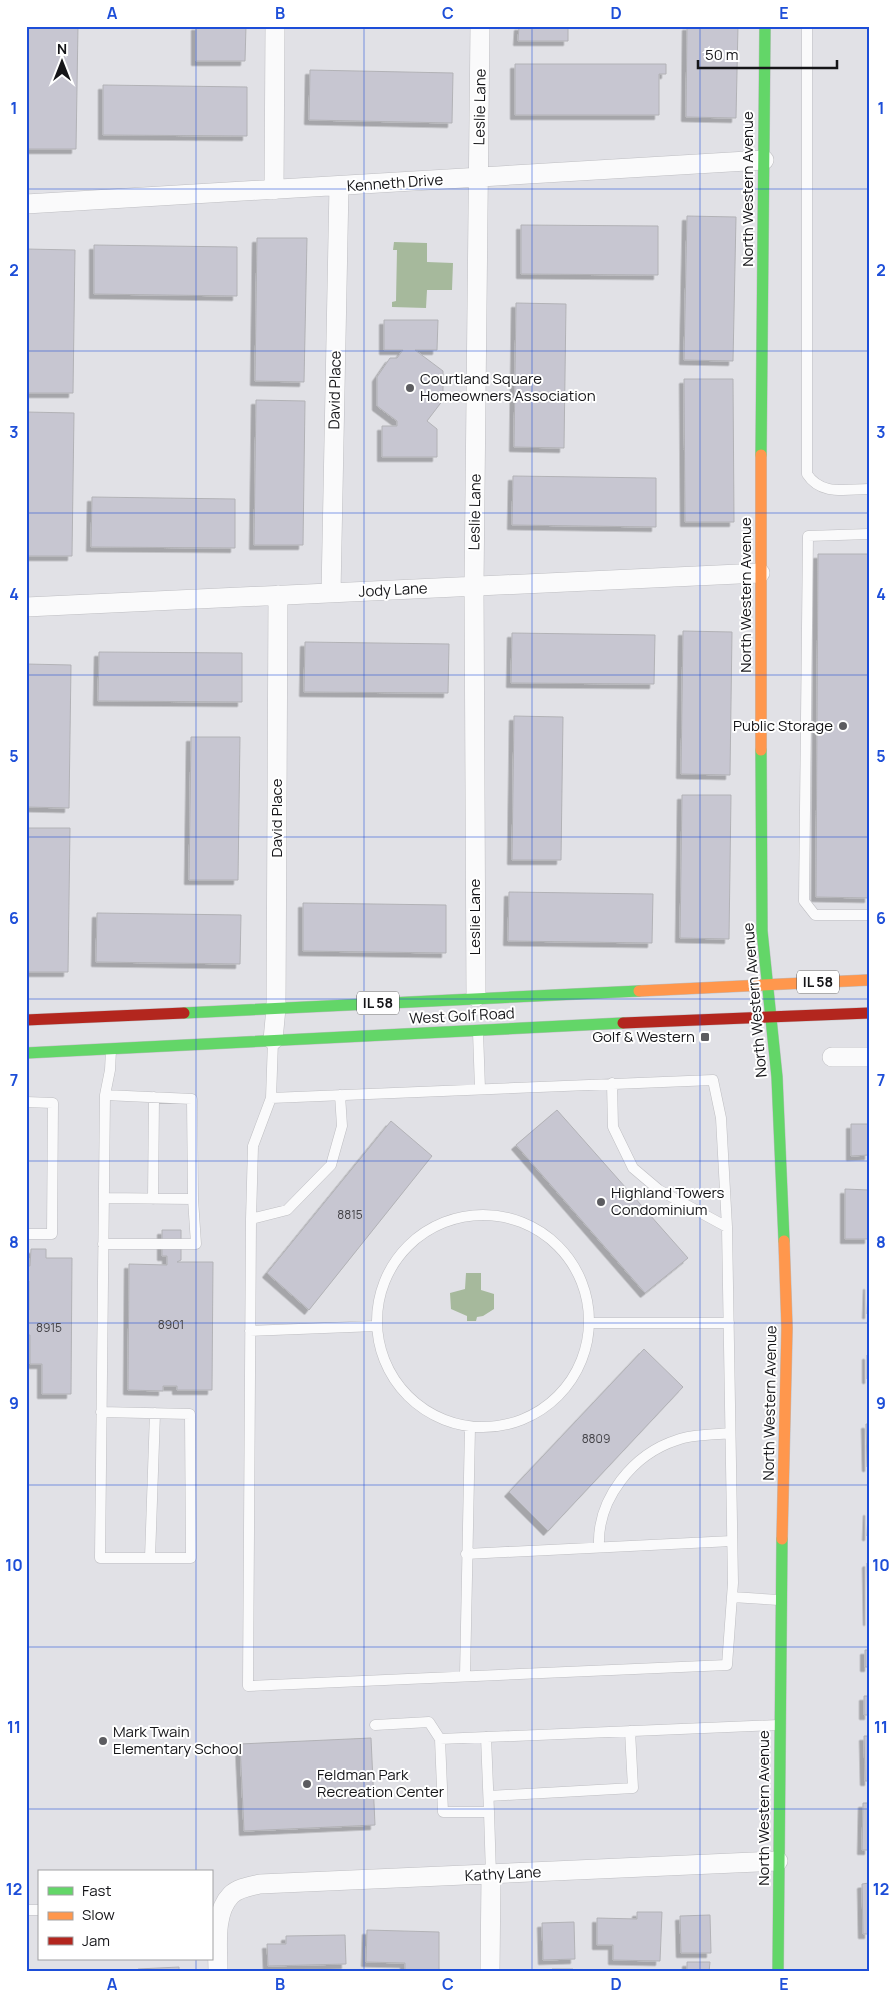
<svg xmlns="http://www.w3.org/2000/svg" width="895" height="1998" font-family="Manrope,sans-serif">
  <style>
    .water { fill: #a6b99c }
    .building { fill: #c7c6d1; stroke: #b2b2b6; filter: url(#shadow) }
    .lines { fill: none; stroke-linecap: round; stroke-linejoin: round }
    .lane-casing { stroke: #bebec2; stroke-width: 11 }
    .street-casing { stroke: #bebec2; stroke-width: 20 }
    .fast-casing { stroke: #bebec2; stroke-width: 12 }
    .slow-casing { stroke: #bebec2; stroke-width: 12 }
    .jam-casing { stroke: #bebec2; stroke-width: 12 }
    .lane { stroke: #fafafb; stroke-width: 10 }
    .street { stroke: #fafafb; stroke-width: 19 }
    .fast { stroke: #63d668; stroke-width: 11 }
    .slow { stroke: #ff974d; stroke-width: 11 }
    .jam { stroke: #b3261e; stroke-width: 11 }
    .grid { fill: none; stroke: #1d4ed8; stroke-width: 1; stroke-opacity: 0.55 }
    .poi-dot { fill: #5c5c60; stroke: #fff; stroke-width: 2 }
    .labels { text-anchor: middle; stroke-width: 4; stroke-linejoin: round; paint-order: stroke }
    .number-label { font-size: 12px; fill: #424146 }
    .shield { fill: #fff; stroke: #5b5b5d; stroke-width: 1 }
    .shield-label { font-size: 14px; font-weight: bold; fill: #151518 }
    .street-label { font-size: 15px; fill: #151518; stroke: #fff }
    .poi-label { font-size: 15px; fill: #151518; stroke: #fff; text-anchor: start }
    .neatline { fill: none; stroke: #1d4ed8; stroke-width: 2 }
    .grid-label { font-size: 16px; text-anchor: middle; font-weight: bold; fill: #1d4ed8 }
  </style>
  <defs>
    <filter id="shadow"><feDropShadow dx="-4.5" dy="4.5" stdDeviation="0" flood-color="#0004"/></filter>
  </defs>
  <rect width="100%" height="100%" fill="#e1e1e6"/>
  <path class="water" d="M394,242l33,1v19l26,1 -1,27h-25l-1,18 -34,-1v-5l4,-1 1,-51h-4z
    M466,1273h15v17l13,4v15l-11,7 -6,1 -1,4h-9v-5l-16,-7 -1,-16 15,-4z"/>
  <path class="building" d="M26,26h52l-2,123h-50z
    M196,26h50l-1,35h-49z
    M519,26h49v15h-50z
    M687,26h51l-2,92 -50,-1z
    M515,64h151v10h-7v41h-144z
    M310,70l143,3 -1,50 -143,-3z
    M103,85l144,2v49l-144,-1z
    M687,216l49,1 -3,144 -49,-1z
    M521,225l137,1v49l-137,-1z
    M257,238h50l-3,144 -49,-1z
    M94,245l143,2v49l-143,-2z
    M26,249l49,1 -2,143h-47z
    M516,303l50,1 -2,144 -50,-1z
    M384,320h54l-1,30h-22l28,21v29l-16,21 10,8v28h-55v-31h15v-5l-20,-15v-29l13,-19h7l6,-8h-19z
    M684,379h49l1,143h-49z
    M256,400l49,1 -2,144h-49z
    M26,412l48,1 -2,143h-46z
    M513,476l143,2v49l-144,-2z
    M92,497l143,2v49l-144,-1z
    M818,554h51v344l-53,-1z
    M683,631l49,1 -2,143 -49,-1z
    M512,633l143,2 -1,49 -143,-1z
    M305,642l144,2 -1,49 -144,-1z
    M99,652l143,1v49l-144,-1z
    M26,664l45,1 -2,143 -43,-1z
    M514,716l49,1 -2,143h-49z
    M191,737h49l-2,143h-49z
    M682,795h49l-2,144 -49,-1z
    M26,828h44l-2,144h-42z
    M509,892l144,2 -1,49 -144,-2z
    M303,903l143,2v48l-143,-2z
    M97,913l144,2 -1,49 -144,-2z
    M557,1110l131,148 -43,35 -129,-148z
    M391,1121l41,35 -123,154 -42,-37z
    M851,1124h18v31l-18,1z
    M845,1189l24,1v49h-24z
    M162,1230h19v30l-4,2h36l-1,128h-35v-4h-14v5l-35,-1 1,-126 38,1v-9h-5z
    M31,1249h15v9h26l-1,136h-29v-30h-12v-29h-3l-1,-15v-10h3v-29l-3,-1v-14h4z
    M868,1285h1v29h-2z
    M644,1349l39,38 -135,144 -39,-39z
    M867,1355h2v24h-2z
    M866,1424h3v43h-2z
    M868,1511h1v25h-2z
    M869,1562v59h-1l-1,-58z
    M865,1650h4v17h-4z
    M864,1696h5v19h-5z
    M864,1736h5v45h-4z
    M371,1738l4,87 -131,6 -4,-87z
    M863,1803h6v47h-7z
    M869,1883v51h-6l-1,-50z
    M637,1912h25l-2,49 -47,-1v-15h-16v-27l40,1z
    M710,1915l1,38h-30l-1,-37z
    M574,1922l1,37 -32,1 -1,-37z
    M367,1930l72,2v40h-34v-9l-39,-1z
    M345,1935l1,29 -78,2 -1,-22h19v-8z
    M687,1962h23l-1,10h-22z
    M179,1967v5h-41v-3z
    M552,1969h21v3h-21z"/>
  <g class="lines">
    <defs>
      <path id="lane" d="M807,26v448c14,22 39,15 62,15
        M869,534l-61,2 -4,365 11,14h54
        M478,1032l2,57
        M612,1083l1,44 20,41 26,22 68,37
        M271,1098l442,-18 8,38 6,109 6,356 -6,82 -479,21 3,-467 2,-73 18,-48 2,-57
        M26,1102l27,1 -1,131h-26
        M104,1198l89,1 -1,-100 -87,-4
        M153,1199l1,-102
        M377 1321a106 106 0 1 1 212 0a106 106 0 1 1-212 0Z
        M251,1219l36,-9 44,-45 11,-39 -2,-31
        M103,1244h93l-3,-45
        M591,1323h138
        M250,1331l126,-5
        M101,1412l89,2 1,144h-91l5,-463 5,-25 1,-20
        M599,1546c-2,-47 34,-92 78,-106 16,-6 37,-5 53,-7
        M466,1554l266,-13
        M150,1558l5,-145
        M732,1597l47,3
        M465,1676l5,-249
        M375,1725l54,-3 11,17
        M486,1737l3,75
        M489,1796l144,-8 -3,-57
        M491,1875l-2,-63h-46l-3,-73 338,-14
        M26,1910h13"/>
      <path id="street" d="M274,190l1,-164
        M26,204l738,-44
        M331,593l8,-407
        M26,607l734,-34
        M476,997l-2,-411 6,-560
        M273,1040l3,-32 2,-413
        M832,1057h37
        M218,1972c0,-23 -5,-59 13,-77 7,-7 20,-9 29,-11l518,-23
        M490,1972l1,-97"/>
      <path id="fast" d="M761,455l4,-429
        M761,750l1,181 15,146 7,164
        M184,1013l455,-22
        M26,1053l597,-30
        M778,1972l4,-433"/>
      <path id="slow" d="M761,455v295
        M639,991l230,-11
        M782,1539l5,-211 -3,-87"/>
      <path id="jam" d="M26,1020l158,-7
        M623,1023l246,-10"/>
    </defs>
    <use href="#lane" class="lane-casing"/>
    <use href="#street" class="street-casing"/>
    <use href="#fast" class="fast-casing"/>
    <use href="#slow" class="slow-casing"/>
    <use href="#jam" class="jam-casing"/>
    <use href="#lane" class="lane"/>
    <use href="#street" class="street"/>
    <use href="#fast" class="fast"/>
    <use href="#slow" class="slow"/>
    <use href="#jam" class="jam"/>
  </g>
  <path class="grid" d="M196,26v1846M364,26v1946M532,26v1946M700,26v1946M26,189h843M26,351h843M26,513h843M26,675h843M26,837h843M26,999h843M26,1161h843M26,1323h843M26,1485h843M26,1647h843M26,1809h843M196,1959v13"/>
  <g class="poi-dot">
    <circle cx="410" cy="388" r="5"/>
    <circle cx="843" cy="726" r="5"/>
    <rect x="700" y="1032" width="10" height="10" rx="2.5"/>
    <circle cx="601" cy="1202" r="5"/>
    <circle cx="103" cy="1741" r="5"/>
    <circle cx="307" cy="1784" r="5"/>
  </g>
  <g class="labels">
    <g class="number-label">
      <text x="350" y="1219">8815</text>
      <text x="171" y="1329">8901</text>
      <text x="49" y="1332">8915</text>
      <text x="596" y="1443">8809</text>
    </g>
    <g class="shield">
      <rect x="797" y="970.5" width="42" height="23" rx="4"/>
      <rect x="357" y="991.5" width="42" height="23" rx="4"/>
    </g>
    <g class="shield-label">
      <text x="818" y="987">IL 58</text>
      <text x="378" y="1008">IL 58</text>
    </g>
    <g class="street-label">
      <text transform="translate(480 107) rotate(-89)" y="5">Leslie Lane</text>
      <text transform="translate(395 183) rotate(-4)" y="5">Kenneth Drive</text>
      <text transform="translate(748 189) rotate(-90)" y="5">North Western Avenue</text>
      <text transform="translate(335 390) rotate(-89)" y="5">David Place</text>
      <text transform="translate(475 512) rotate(-89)" y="5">Leslie Lane</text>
      <text transform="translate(393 590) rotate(-3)" y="5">Jody Lane</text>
      <text transform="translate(746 595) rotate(-90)" y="5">North Western Avenue</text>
      <text transform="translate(277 818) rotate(-90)" y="5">David Place</text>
      <text transform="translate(475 917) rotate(-90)" y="5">Leslie Lane</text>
      <text transform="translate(755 1000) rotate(-95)" y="5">North Western Avenue</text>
      <text transform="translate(462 1016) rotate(-3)" y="5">West Golf Road</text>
      <text transform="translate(770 1403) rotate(-89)" y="5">North Western Avenue</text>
      <text transform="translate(764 1808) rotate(-90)" y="5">North Western Avenue</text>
      <text transform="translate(503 1874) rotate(-3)" y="5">Kathy Lane</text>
    </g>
    <g class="poi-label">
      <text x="420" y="384">Courtland Square<tspan x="420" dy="17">Homeowners Association</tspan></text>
      <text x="833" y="731" text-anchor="end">Public Storage</text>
      <text x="695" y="1042" text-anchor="end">Golf &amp; Western</text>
      <text x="611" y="1198">Highland Towers<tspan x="611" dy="17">Condominium</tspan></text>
      <text x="113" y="1737">Mark Twain<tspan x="113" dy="17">Elementary School</tspan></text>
      <text x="317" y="1780">Feldman Park<tspan x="317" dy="17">Recreation Center</tspan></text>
    </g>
  </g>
  <rect width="895" height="1998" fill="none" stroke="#ffffff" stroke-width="55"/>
  <rect x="38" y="1870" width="175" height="90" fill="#ffffff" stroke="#a1a1a3"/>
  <rect x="48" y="1887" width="25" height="8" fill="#63d668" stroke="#a1a1a3"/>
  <text x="82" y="1896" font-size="15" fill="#151518">Fast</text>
  <rect x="48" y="1912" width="25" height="8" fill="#ff974d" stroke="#a1a1a3"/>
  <text x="82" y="1920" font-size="15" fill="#151518">Slow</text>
  <rect x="48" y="1937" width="25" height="8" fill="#b3261e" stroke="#a1a1a3"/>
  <text x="82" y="1946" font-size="15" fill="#151518">Jam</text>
  <g transform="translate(62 62)" stroke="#ffffff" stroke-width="4" paint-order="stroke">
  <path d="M0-4L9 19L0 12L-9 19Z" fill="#151518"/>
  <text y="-8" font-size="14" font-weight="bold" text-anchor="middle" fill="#151518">N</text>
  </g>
  <path d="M698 60v8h139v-8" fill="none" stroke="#151518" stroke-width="2.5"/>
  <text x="705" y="60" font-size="15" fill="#151518" stroke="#ffffff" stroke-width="4" paint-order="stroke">50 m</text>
  <rect x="28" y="28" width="840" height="1942" class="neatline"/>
  <g class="grid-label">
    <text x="112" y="19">A</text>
    <text x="280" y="19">B</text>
    <text x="448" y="19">C</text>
    <text x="616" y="19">D</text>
    <text x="784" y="19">E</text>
    <text x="14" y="114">1</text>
    <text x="881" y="114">1</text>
    <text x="14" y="276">2</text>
    <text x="881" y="276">2</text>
    <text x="14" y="438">3</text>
    <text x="881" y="438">3</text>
    <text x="14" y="600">4</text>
    <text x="881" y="600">4</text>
    <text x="14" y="762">5</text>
    <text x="881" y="762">5</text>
    <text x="14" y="924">6</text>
    <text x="881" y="924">6</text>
    <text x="14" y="1086">7</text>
    <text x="881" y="1086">7</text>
    <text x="14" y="1248">8</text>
    <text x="881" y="1248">8</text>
    <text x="14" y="1409">9</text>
    <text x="881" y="1409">9</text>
    <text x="14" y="1571">10</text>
    <text x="881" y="1571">10</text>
    <text x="14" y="1733">11</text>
    <text x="881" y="1733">11</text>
    <text x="14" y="1895">12</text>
    <text x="881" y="1895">12</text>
    <text x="112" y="1990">A</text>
    <text x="280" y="1990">B</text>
    <text x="448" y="1990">C</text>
    <text x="616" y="1990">D</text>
    <text x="784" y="1990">E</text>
  </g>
</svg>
